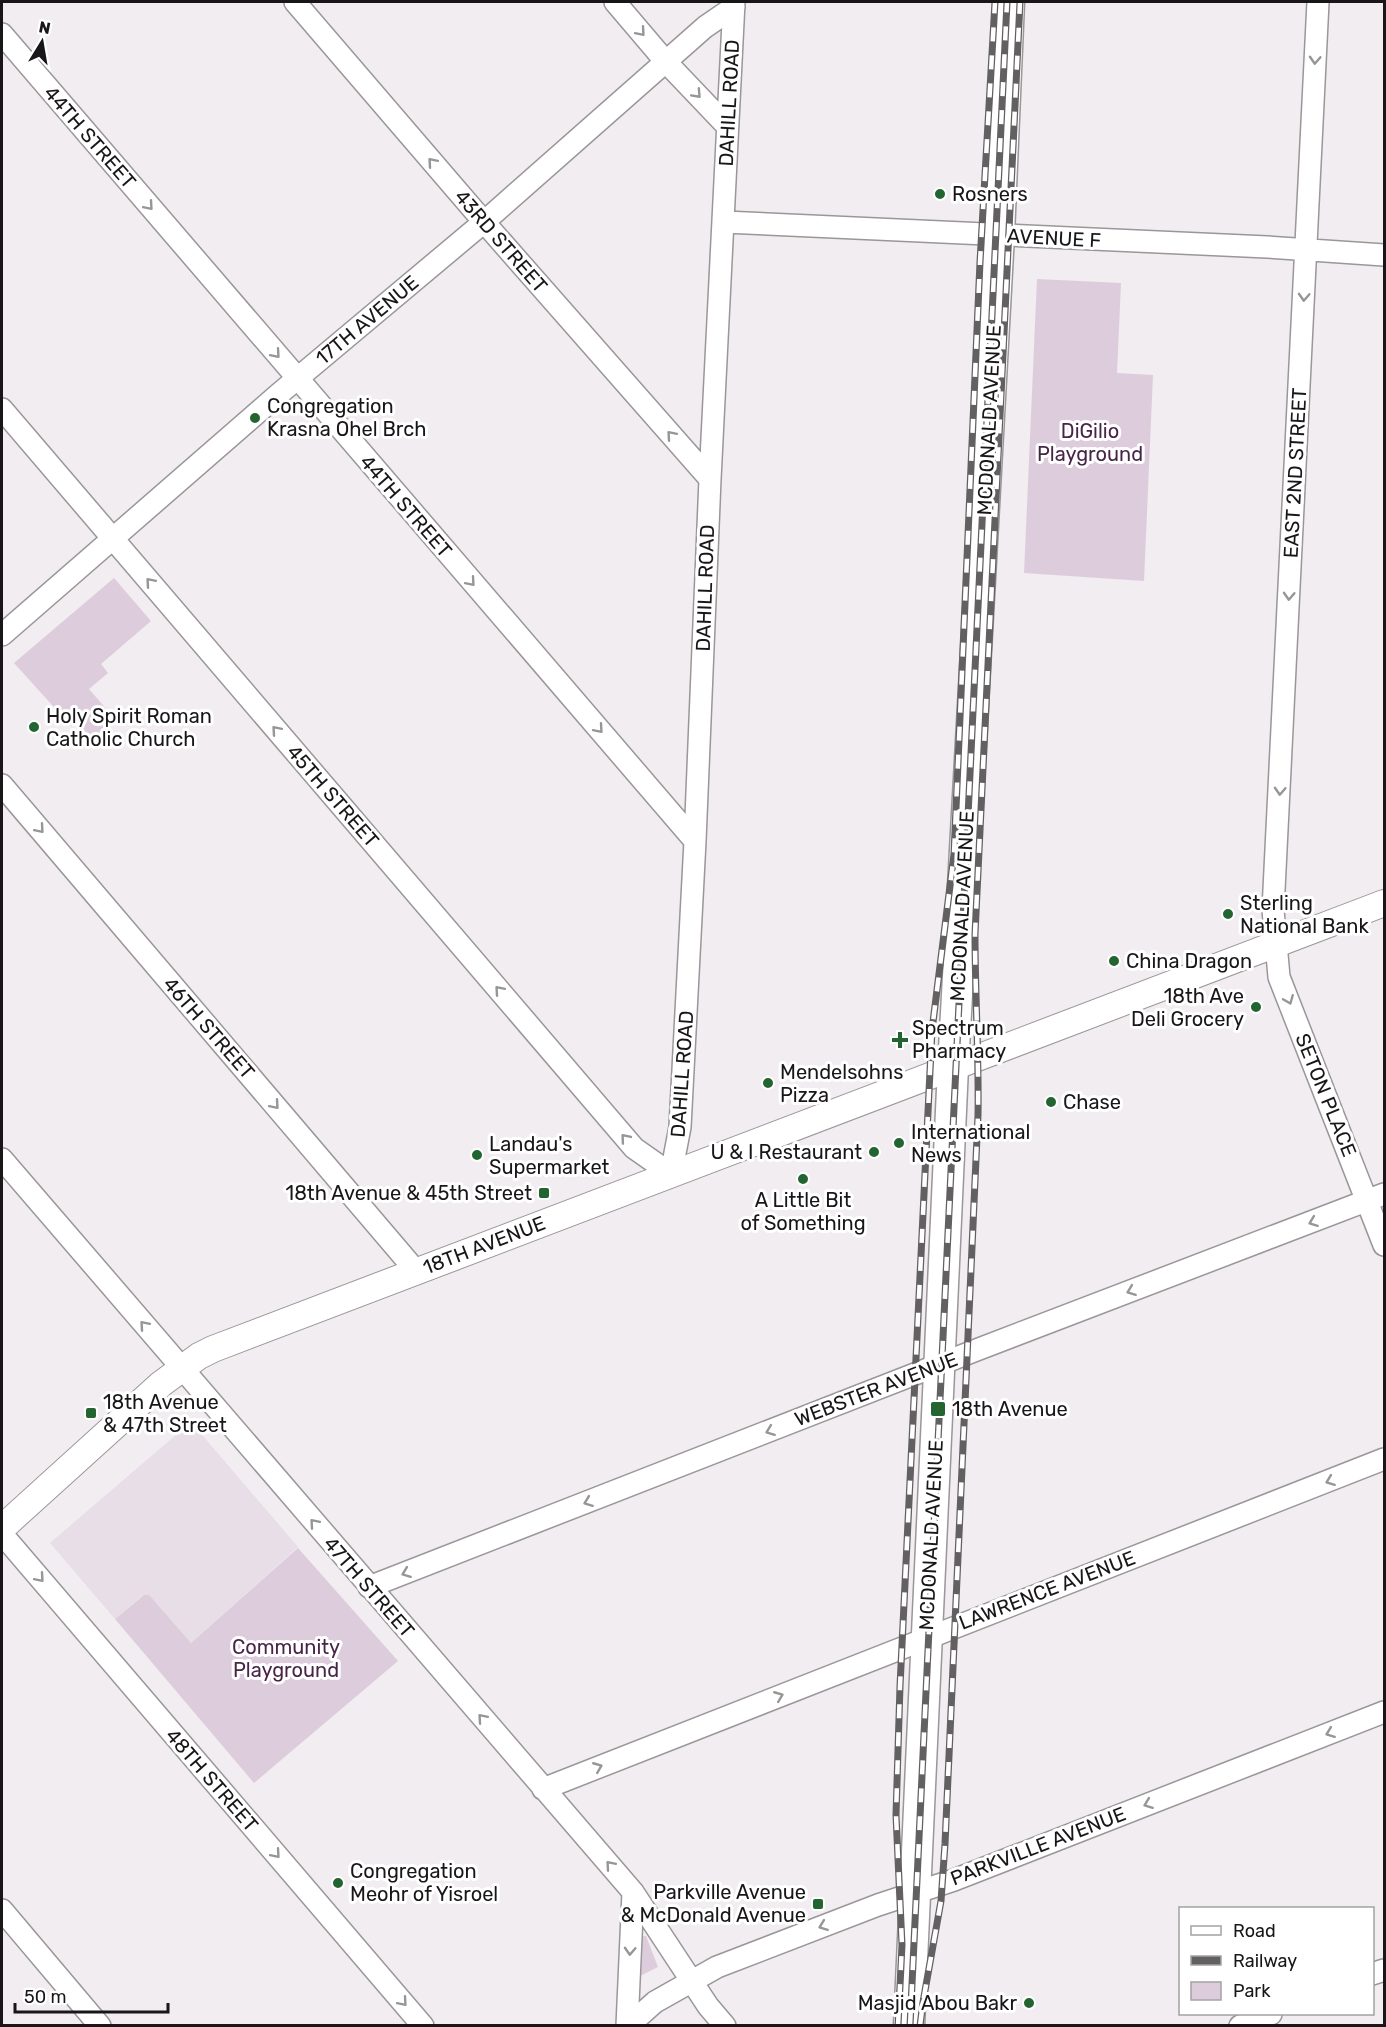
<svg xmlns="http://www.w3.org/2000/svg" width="1386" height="2027" font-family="Rubik,sans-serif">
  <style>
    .built { fill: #e7dee7 }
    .green { fill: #ddcddc }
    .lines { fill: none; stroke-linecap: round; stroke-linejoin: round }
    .minor-casing { stroke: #9a9699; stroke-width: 24 }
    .tertiary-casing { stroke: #9a9699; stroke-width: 28 }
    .secondary-casing { stroke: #9a9699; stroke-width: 33 }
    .minor { stroke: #fff; stroke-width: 21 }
    .tertiary { stroke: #fff; stroke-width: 26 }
    .secondary { stroke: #fff; stroke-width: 30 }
    .rail-casing { stroke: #636062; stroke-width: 7 }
    .rail { stroke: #fff; stroke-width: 4.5; stroke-dasharray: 14; stroke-linecap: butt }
    .oneway { stroke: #979697 }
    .poi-dot { fill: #236530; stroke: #fff; stroke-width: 2 }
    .labels { text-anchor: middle; stroke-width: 6; stroke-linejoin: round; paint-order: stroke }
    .street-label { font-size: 20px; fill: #181618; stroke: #fff }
    .poi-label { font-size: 20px; fill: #181618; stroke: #fff; text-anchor: start }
    .park-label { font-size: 20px; fill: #482548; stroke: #fff }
  </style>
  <rect width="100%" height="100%" fill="#f1edf0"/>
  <path class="built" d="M191,1422l107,125 -107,96 -48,-48 -28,24 -65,-76z"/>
  <path class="green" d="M1037,279l84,4 -4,90 36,2 -9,206 -120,-8z
    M114,578l37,43 -50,43 7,9 -19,16 26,30 -23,20 -15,-17 -6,4 -57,-63z
    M298,1548l100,113 -144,122 -139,-164 29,-24h5l42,48z
    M641,1936h5l12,31 -18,9 -2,-37z"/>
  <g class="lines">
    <defs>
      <path id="minor" d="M295,2l189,220 226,257
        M615,2l51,60 61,64
        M1318,2l-45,908 6,67 105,268
        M2,34l693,807
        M724,222l543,25 117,8
        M2,409l632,739 37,26 9,-47 15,-286 15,-362 24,-477
        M2,635l278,-242 204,-171 221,-195 29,-20
        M2,785l414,486
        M2,1159l631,733 75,114 17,20
        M2,1534l421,492
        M369,1587l610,-238 405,-155
        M543,1789l841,-330
        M2,1910l98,116
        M1372,1974l12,-4
        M627,2026l6,-134
        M628,2026l27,-24 62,-35 161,-62 76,-25 430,-168
        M1240,2026l31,-12"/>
      <path id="tertiary" d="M2,1528l159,-144 38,-28 14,-7 1171,-446"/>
      <path id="secondary" d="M909,2026l44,-959 46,-832 10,-233"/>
    </defs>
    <use href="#minor" class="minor-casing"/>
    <use href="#tertiary" class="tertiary-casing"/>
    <use href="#secondary" class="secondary-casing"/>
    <use href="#minor" class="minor"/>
    <use href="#tertiary" class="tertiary"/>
    <use href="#secondary" class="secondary"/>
    <defs>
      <path id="rail" d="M898,2026l4,-81 -6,-130 4,-129 32,-656 22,-176 26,-592 15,-260
        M910,2026l97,-2024
        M920,2026l3,-24 18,-101 4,-57 33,-729c1,-60 -3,-120 -3,-181l45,-932"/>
    </defs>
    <use href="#rail" class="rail-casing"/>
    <use href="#rail" class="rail"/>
  </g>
  <defs><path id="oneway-chevron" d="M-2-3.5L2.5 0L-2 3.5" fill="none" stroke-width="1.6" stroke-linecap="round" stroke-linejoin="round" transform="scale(1.5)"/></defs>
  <g class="oneway">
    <use href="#oneway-chevron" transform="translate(641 32) rotate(49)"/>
    <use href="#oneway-chevron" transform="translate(1315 60) rotate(93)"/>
    <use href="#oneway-chevron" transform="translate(697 94) rotate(47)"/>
    <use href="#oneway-chevron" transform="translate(432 162) rotate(-131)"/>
    <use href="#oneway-chevron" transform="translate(149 206) rotate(49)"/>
    <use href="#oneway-chevron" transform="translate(1304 297) rotate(93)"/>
    <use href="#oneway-chevron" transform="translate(276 354) rotate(49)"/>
    <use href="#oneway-chevron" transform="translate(671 435) rotate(-131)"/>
    <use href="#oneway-chevron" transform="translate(150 582) rotate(-131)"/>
    <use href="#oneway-chevron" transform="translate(471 582) rotate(49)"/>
    <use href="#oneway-chevron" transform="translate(1289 596) rotate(93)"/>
    <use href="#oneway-chevron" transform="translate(599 729) rotate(49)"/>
    <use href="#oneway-chevron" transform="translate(276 730) rotate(-131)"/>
    <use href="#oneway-chevron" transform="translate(1280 791) rotate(93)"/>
    <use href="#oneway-chevron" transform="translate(40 829) rotate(49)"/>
    <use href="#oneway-chevron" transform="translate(499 990) rotate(-131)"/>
    <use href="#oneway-chevron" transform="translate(1289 1000) rotate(68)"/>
    <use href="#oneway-chevron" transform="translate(275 1105) rotate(49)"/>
    <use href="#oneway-chevron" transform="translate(625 1138) rotate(-130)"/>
    <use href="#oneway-chevron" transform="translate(1313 1222) rotate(159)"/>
    <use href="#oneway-chevron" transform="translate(1131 1291) rotate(159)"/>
    <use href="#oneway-chevron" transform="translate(144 1325) rotate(-131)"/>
    <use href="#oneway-chevron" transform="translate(770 1431) rotate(159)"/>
    <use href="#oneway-chevron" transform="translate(1330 1481) rotate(159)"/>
    <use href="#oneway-chevron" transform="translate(588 1502) rotate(159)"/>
    <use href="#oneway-chevron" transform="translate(314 1523) rotate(-131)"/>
    <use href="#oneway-chevron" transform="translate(406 1573) rotate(159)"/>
    <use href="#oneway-chevron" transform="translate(40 1578) rotate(49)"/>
    <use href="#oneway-chevron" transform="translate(779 1696) rotate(-22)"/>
    <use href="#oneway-chevron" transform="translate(482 1718) rotate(-131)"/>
    <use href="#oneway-chevron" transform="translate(1330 1733) rotate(159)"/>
    <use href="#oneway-chevron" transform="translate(598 1767) rotate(-22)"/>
    <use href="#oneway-chevron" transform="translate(1148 1804) rotate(159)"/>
    <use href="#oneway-chevron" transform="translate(276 1854) rotate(49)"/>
    <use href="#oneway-chevron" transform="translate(610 1865) rotate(-131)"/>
    <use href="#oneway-chevron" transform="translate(823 1926) rotate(159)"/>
    <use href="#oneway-chevron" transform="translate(630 1951) rotate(93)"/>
    <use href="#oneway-chevron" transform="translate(403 2002) rotate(49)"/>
  </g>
  <g class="poi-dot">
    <circle cx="940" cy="194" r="6"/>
    <circle cx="255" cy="418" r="6"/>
    <circle cx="34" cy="727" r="6"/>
    <circle cx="1228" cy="914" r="6"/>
    <circle cx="1114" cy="961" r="6"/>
    <circle cx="1256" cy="1007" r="6"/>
    <path d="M897 1031h6v6h6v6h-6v6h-6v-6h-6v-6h6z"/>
    <circle cx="768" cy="1083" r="6"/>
    <circle cx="1051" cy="1102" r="6"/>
    <circle cx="899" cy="1143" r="6"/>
    <circle cx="874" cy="1152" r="6"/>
    <circle cx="477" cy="1155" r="6"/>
    <circle cx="803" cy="1179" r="6"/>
    <rect x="538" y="1187" width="12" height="12" rx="3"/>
    <rect x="930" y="1401" width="16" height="16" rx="3"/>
    <rect x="85" y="1407" width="12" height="12" rx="3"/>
    <circle cx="338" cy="1883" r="6"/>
    <rect x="812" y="1898" width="12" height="12" rx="3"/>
    <circle cx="1029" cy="2003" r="6"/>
  </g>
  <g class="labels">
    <g class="street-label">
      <text transform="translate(729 103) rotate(-87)" y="7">DAHILL ROAD</text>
      <text transform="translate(90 137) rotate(49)" y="7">44TH STREET</text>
      <text transform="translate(1054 238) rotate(3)" y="7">AVENUE F</text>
      <text transform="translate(501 241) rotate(49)" y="7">43RD STREET</text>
      <text transform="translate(367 320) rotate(-40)" y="7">17TH AVENUE</text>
      <text transform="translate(989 420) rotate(-87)" y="7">MCDONALD AVENUE</text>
      <text transform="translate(1295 473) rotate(-87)" y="7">EAST 2ND STREET</text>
      <text transform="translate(406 506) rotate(49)" y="7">44TH STREET</text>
      <text transform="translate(705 588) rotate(-88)" y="7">DAHILL ROAD</text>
      <text transform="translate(333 796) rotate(49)" y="7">45TH STREET</text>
      <text transform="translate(962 906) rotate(-87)" y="7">MCDONALD AVENUE</text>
      <text transform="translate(209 1028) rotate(49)" y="7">46TH STREET</text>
      <text transform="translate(682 1074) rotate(-86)" y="7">DAHILL ROAD</text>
      <text transform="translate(1326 1095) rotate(68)" y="7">SETON PLACE</text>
      <text transform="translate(484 1245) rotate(-21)" y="7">18TH AVENUE</text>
      <text transform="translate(876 1389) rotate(-21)" y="7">WEBSTER AVENUE</text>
      <text transform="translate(931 1535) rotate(-87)" y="7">MCDONALD AVENUE</text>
      <text transform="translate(369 1587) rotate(49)" y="7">47TH STREET</text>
      <text transform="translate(1047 1590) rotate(-21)" y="7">LAWRENCE AVENUE</text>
      <text transform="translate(212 1780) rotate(49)" y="7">48TH STREET</text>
      <text transform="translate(1038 1846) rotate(-21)" y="7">PARKVILLE AVENUE</text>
    </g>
    <g class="poi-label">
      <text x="952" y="201">Rosners</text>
      <text x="267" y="413">Congregation<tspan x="267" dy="23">Krasna Ohel Brch</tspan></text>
      <text x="46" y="723">Holy Spirit Roman<tspan x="46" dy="23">Catholic Church</tspan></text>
      <text x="1240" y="910">Sterling<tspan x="1240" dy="23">National Bank</tspan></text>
      <text x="1126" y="968">China Dragon</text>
      <text x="1244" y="1003" text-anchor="end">18th Ave<tspan x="1244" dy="23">Deli Grocery</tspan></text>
      <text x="912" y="1035">Spectrum<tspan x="912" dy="23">Pharmacy</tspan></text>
      <text x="780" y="1079">Mendelsohns<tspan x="780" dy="23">Pizza</tspan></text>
      <text x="1063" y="1109">Chase</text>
      <text x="911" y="1139">International<tspan x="911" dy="23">News</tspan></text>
      <text x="489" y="1151">Landau's<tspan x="489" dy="23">Supermarket</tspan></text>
      <text x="862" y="1159" text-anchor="end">U &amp; I Restaurant</text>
      <text x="532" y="1200" text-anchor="end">18th Avenue &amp; 45th Street</text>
      <text x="803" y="1207" text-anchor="middle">A Little Bit<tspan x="803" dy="23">of Something</tspan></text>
      <text x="103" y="1409">18th Avenue<tspan x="103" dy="23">&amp; 47th Street</tspan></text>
      <text x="952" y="1416">18th Avenue</text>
      <text x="350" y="1878">Congregation<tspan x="350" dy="23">Meohr of Yisroel</tspan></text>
      <text x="806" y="1899" text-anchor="end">Parkville Avenue<tspan x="806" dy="23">&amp; McDonald Avenue</tspan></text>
      <text x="1017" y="2010" text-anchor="end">Masjid Abou Bakr</text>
    </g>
    <g class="park-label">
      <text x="1090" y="438">DiGilio<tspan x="1090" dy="23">Playground</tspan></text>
      <text x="286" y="1654">Community<tspan x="286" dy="23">Playground</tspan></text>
    </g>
  </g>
  <rect width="1386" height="2027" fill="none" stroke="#181618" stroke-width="6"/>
  <rect x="1179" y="1907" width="195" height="108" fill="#ffffff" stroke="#a3a2a3" stroke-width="1.5"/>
  <rect x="1191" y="1926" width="30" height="9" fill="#ffffff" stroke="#a3a2a3" stroke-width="1.5"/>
  <text x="1233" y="1937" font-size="18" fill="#181618">Road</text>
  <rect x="1191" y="1956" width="30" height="9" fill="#636062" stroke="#a3a2a3" stroke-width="1.5"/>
  <text x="1233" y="1967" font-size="18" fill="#181618">Railway</text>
  <rect x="1191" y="1982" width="30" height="18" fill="#ddcddc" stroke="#a3a2a3" stroke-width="1.5"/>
  <text x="1233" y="1997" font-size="18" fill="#181618">Park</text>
  <g transform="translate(42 42) rotate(11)" stroke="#ffffff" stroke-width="4.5" paint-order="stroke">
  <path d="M0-4.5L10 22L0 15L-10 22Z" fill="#181618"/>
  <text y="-9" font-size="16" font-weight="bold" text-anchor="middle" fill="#181618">N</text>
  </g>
  <path d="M15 2003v9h153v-9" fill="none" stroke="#181618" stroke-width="3"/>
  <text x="24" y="2003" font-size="18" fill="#181618" stroke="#ffffff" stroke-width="4.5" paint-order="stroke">50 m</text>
</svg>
